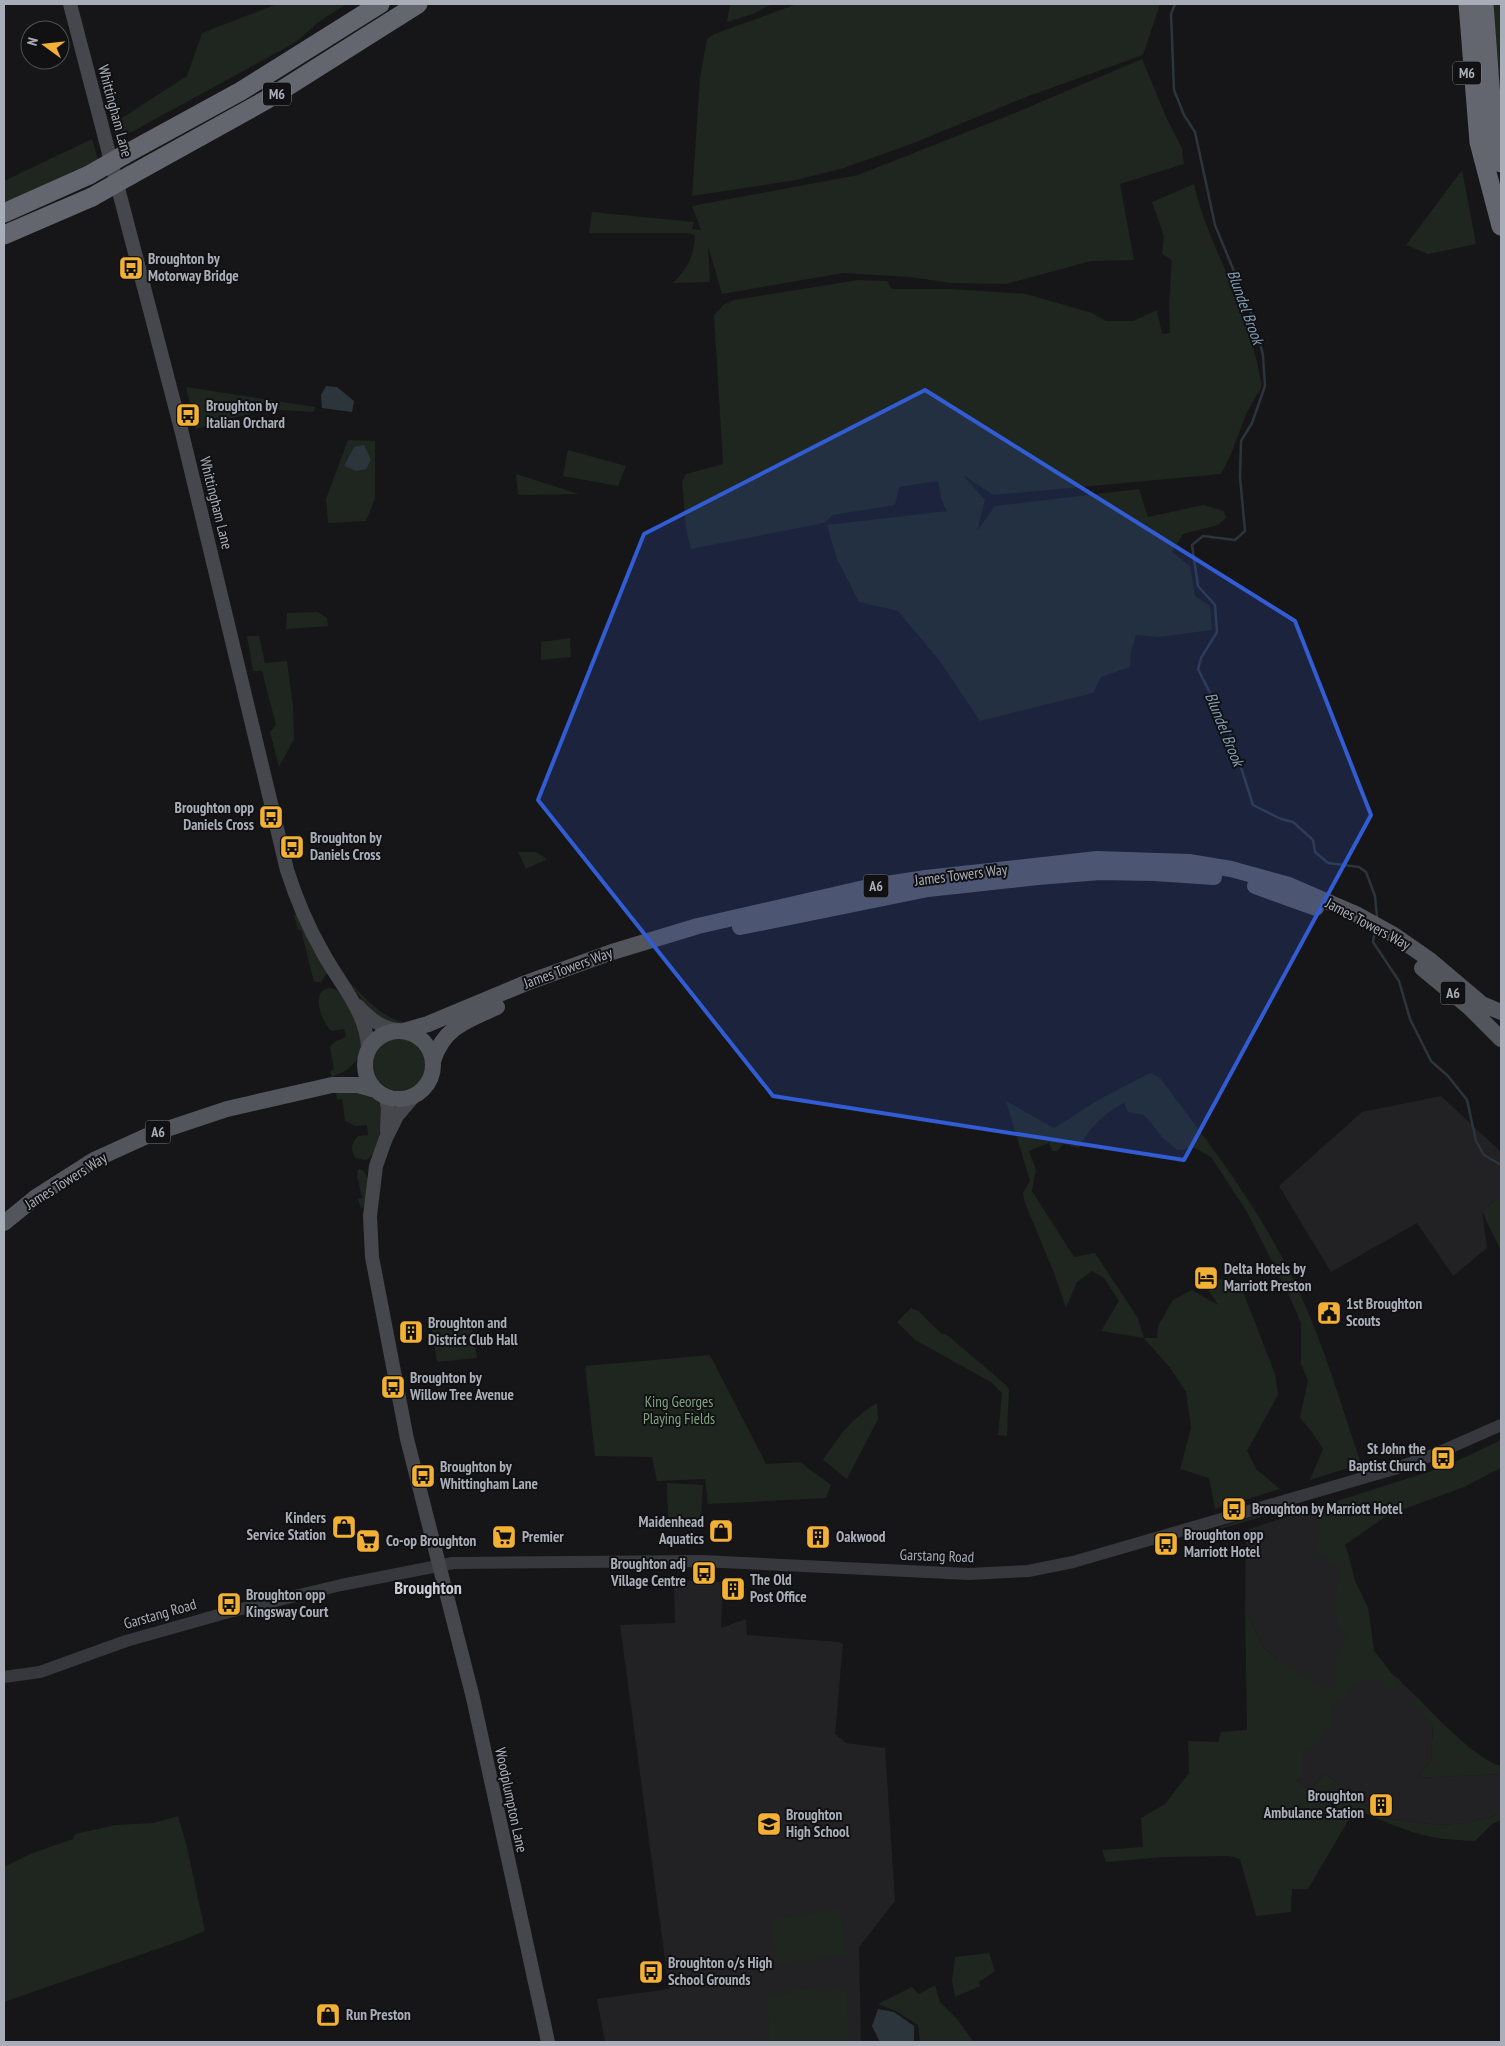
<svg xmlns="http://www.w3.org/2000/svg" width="1505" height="2046" font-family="'PT Sans Narrow',sans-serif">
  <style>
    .built { fill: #222225 }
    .green { fill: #1e261f }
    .water { fill: #2c353c }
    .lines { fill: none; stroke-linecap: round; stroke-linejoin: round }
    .stream { stroke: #2c353c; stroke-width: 2.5 }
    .tertiary { stroke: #37383d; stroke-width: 12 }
    .secondary { stroke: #45474d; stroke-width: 14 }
    .primary { stroke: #53555c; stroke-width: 16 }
    .motorway { stroke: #63666e; stroke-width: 19 }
    .motorway-bridge { stroke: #63666e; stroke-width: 19 }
    .marked { fill: #325cd3; fill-opacity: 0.2; stroke: #325cd3; stroke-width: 4; stroke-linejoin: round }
    .labels { text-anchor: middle; stroke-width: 4; stroke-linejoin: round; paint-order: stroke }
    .shield { fill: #111113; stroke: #7b7e86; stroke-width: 1 }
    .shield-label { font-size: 14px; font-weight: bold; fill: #a8adb8 }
    .street-label { font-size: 15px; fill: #a8adb8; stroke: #111113 }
    .poi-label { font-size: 15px; font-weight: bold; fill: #a8adb8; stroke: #111113; text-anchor: start }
    .park-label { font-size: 15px; fill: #7fa381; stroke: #111113 }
    .water-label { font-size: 16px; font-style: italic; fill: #7f9bb3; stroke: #111113 }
    .quarter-label { font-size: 18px; font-weight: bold; fill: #c9ccd4; stroke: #111113 }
  </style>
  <rect width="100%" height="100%" fill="#161618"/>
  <path class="built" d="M1441,1096l60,56v43l-19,17 5,36 -34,28 -36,-53 -86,49 -52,-86 83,-74z
    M1329,1503l20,53 6,25 13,27 6,43 18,23 25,23 -4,7 20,20 -2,37 -14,17 84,-4v40l-34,9 -29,2 -49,-6 -33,-19 -31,-27 -15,17 -13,-9 5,-4v-25l-25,-93 -14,-12 -18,-38 1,-79z
    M674,1580l49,2 -2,46 25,-9 1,16 92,7 4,2 -8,90 11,9 39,5 10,153 -36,46 2,95h-256l-8,-43 72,-10 -49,-364 55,-2z"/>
  <path class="green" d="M277,4h69l-26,17 -24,21 -181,99 -1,-18 73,-47 15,-43z
    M730,4h42l-19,10 -26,8z
    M797,4h363l-17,51 -117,42 -115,47 -67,24 -48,12 -104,16 8,-118 7,-39 7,-5z
    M1491,4h10v83z
    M1142,59l25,60 15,29 2,16 -64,20 14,76 -43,1 -85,23 -55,-1 -41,-6 -67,-4 -121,21 -14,-48 2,36 -37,1c16,-17 20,-25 22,-48l-9,-2h-97l3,-21 102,10 -2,7 9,1 -9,-24 166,-31 157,-62z
    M92,139l6,21 -94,43v-22z
    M1462,170l14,74 -48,10 -22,-9z
    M1194,184c9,41 28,76 43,114 12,29 19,58 25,88l-15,26 -16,42 -10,20 -228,21 -30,-20 22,25 -8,31 18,-25 144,-17 9,28 55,-12 21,6 2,7 -8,7 -35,9 -11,18 18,14 5,30 15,10 2,24 -53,7 -23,-2 -5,18 -1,14 -29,10 -8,16 -113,28 -41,-61 -41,-49 -39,-9 -22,-43 -10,-34 120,-14 -5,-10 -4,-20 -39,6 -4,18 -62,10 -9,8 -133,26 -5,-20 -4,-48 4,-7 37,-10 -9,-149 9,-10 11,-5 124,-20 29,1 5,8h59l75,5 66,19 14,8h27l24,-11 5,24 8,-1 -1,-30 3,-43 -10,-6 2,-18 -12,-34z
    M186,387l129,20 -1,5 -49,-3 -69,20z
    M348,440l27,1v58l-9,22 -38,2 -2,-24z
    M568,450l58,16 -8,20 -55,-10z
    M516,474l63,20 -61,1z
    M318,612l9,6 1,8 -42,3 1,-16z
    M247,636h12l6,27 22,-2 6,44 1,34 -15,28 -9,-35 6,-7 -14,-54h-9z
    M570,638l1,19 -30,3v-18z
    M518,852h18l11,7 -21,10z
    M294,915h3l28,53 2,5 -6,9h-7l-13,-52h-3z
    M346,979c18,17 38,43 64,44l-15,2 -20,-9z
    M330,988l7,2c23,32 44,69 -5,87l-2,-6 4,-2 -4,-22 6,-6 10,-4 -2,-8 -12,2c-8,-5 -17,-28 -12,-37 2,-4 6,-5 10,-6z
    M373 1064a27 27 0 1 1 54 0a27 27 0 1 1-54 0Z
    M1150,1073l10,5c50,66 101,132 136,207 27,57 45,119 65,179l-51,16 13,-31 -11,-17 -12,-14 8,-38 -7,-16v-41l-12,-28 -42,-83 -36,-55 -16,-9 -18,2 -14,-12 -19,-23 -16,-3 -4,-9c-22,12 -33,23 -45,45l-15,-4 -7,7h-5l-3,-8 -20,8 7,19 -4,21 42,66 21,-4 43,65 6,20h13l1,-12 15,-26 19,-10 26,15 -11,-17v-7l22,-3 11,6 35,90 3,21 -31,56 9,18 24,20 -65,20 -6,-31 -29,-9 11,-41 -5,-36 -15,-23 -27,-31 -43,-7 18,-30 -15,-23 -12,-7 -15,11 -11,26 -12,-35 -29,-70 -2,-10 7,-12 -24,-80 48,27 46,-29z
    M351,1089l27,9 5,4c0,14 -2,52 -17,58l-10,-2c-6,-8 -5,-15 2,-22l10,-1 -1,-10 -12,1 -10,-5 -3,-22 -5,1 -1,-8z
    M360,1169c13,6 6,26 4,38l-3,2 -3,-10 4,-1 -5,-23 1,-5z
    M1501,1195v56l-19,-39z
    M911,1308l7,3 24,23h4l60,51 3,5 -2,46 -9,-1 4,-42 -11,-11 -76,-42 -18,-18z
    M470,1317l7,41 -40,4 -6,-38z
    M710,1355l56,109 34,-2 31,23 -5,13 -118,6 -3,-25 -48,2 -5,-24 -57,-1 -10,-90z
    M877,1403l1,16 -31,60 -24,-19c18,-26 26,-40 54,-57z
    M1501,1440v28l-37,19 -76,28 -43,30 10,36 13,27 6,43 18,23 10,8 -10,10 -15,-13 -22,4 -9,14h-6l-8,13 1,12 -20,28 -11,2v25l-5,4 13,9 15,-17 31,27 33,19 49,6 29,-2 34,-9v6l-9,4 -17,17c-14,-1 -29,-1 -43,-4 -27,-5 -52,-18 -77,-28l-47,80h-16l-1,23 -35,4 -16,-57 -11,-3 -65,1 -58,5 -4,-12 41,-3 -2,-29 24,-14 24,-31 -1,-32 30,1 3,-10 26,-2 -2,-121 18,38 14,12 46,30 12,-3 -1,-23 14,-30 -9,-5 -5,-26 8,-32 -25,-17 4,-47 123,-39z
    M667,1483l36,2 -2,35 -33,-3z
    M1278,1509v3l-88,26v-2z
    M1417,1697c18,19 61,64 84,69v12v-4l-84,4 14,-17 2,-37 -21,-20z
    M178,1816l9,31 18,84 -22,9 -179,62v-135l26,-13 43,-15 2,-5 41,-9 38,-2z
    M840,1909l6,46 -69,9 -6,-45z
    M989,1953l6,18 -16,11 1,4 -25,11 -3,-17 3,-23z
    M935,1985l5,17 17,17 16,22 -53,1 -2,-17 -22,-14 -18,-7 34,-17 7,7z
    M819,1988l1,3 26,-2 3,53h-79l-3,-47 26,-2v-3z"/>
  <path class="water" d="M326,386l11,1 17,14 -2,11 -30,-4 -1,-13z
    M364,445l7,15 -5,9 -10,2 -12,-5 10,-19z
    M878,2009l16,3 20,14v16h-34l-8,-16z"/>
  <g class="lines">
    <path class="stream" d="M1175,4l-4,10 3,76 10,25 11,17 20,93 39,95 9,35 2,31 -13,37 -11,18 -1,36 5,54 -10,9 -32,-4 -11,9 6,41 17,19 2,27 -16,26 -3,11 12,24 5,5 17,41 21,66 28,14 12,3 20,18 2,12 13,11 31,4 7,5 9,24 2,21
      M1375,930l-2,12 26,39 11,38 21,42 17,15 19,24 9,41 8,14 17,10"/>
    <path class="tertiary" d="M4,1677l36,-5 86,-31 103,-29 112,-27 112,-22 249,-2 267,13 59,-3 45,-9 321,-93 39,-14 68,-30"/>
    <path class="secondary" d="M70,4l112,429 105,437c9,28 20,55 35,81 16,31 47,63 46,100
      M358,1006c12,13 23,22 40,24
      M385,1095l3,13 -1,22
      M415,1095l-18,21 -11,22 -10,28 -6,50 2,41 35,182 66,259 75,344"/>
    <path class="primary" d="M1255,886l61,22
      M740,927l188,-38 110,-12 62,-5 54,1 60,4
      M1422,968l47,39 32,32
      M404,1031l24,-7 98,-41 86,-31 86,-26 175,-40 53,-8 171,-19 92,3 42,7 58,16 67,29 38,21 36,25 52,44 19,8
      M365 1065a34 34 0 1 1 68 0a34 34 0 1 1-68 0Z
      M433,1061c11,-34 33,-40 64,-54
      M4,1223l32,-26 58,-37 55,-25 78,-26 105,-24h26l18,5"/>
    <path class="motorway" d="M1468,4l11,138 22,84
      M1484,4l8,107 9,52
      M124,155l117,-64 139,-87
      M131,175l135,-75 152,-96
      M4,213l85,-38
      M4,235l88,-38"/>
    <path class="motorway-bridge" d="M89,175l35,-20
      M92,197l39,-22"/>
  </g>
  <path class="marked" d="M925,390l370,231 76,194 -187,345 -411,-64 -235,-296 106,-266z"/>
  <defs>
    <symbol id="bus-square" viewBox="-11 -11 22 22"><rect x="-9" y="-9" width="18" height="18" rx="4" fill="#f2b134" stroke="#111113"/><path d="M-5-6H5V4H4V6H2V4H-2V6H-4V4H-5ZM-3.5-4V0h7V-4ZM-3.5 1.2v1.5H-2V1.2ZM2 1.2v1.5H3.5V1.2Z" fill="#111"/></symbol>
    <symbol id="hotel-square" viewBox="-11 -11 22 22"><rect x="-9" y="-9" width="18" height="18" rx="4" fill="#f2b134" stroke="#111113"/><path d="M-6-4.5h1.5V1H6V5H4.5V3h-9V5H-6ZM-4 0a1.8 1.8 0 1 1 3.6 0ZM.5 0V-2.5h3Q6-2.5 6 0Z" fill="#111"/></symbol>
    <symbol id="civic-square" viewBox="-11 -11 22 22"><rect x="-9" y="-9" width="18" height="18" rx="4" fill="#f2b134" stroke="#111113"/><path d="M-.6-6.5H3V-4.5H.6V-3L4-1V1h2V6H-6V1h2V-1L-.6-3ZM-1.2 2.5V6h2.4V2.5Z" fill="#111"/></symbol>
    <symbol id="building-square" viewBox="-11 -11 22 22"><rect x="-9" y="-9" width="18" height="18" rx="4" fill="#f2b134" stroke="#111113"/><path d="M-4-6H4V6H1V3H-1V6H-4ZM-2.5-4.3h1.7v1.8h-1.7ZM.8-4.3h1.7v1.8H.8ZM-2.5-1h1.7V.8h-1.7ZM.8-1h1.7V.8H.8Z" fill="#111"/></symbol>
    <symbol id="shop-square" viewBox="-11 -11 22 22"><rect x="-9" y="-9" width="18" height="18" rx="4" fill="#f2b134" stroke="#111113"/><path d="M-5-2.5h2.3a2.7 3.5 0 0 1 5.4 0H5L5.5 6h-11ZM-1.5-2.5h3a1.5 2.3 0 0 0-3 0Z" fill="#111"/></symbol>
    <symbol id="supermarket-square" viewBox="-11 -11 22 22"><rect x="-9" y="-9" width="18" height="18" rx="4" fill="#f2b134" stroke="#111113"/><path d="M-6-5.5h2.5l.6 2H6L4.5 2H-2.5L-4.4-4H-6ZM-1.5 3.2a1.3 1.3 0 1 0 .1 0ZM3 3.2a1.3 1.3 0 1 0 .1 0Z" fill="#111"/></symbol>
    <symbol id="school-square" viewBox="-11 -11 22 22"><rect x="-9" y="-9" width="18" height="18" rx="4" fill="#f2b134" stroke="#111113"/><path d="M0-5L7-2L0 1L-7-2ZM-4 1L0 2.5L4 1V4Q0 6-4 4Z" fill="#111"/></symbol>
  </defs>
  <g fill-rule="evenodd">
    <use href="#bus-square" x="117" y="254" width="28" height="28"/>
    <use href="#bus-square" x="174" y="401" width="28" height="28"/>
    <use href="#bus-square" x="257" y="803" width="28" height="28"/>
    <use href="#bus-square" x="278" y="833" width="28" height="28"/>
    <use href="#hotel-square" x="1192" y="1264" width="28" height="28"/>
    <use href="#civic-square" x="1315" y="1299" width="28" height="28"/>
    <use href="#building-square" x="397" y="1318" width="28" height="28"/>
    <use href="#bus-square" x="379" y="1373" width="28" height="28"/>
    <use href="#bus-square" x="1429" y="1444" width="28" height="28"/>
    <use href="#bus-square" x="409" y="1462" width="28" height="28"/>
    <use href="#bus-square" x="1220" y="1495" width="28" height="28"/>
    <use href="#shop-square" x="330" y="1513" width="28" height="28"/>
    <use href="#shop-square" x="707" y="1517" width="28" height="28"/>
    <use href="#supermarket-square" x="490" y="1523" width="28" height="28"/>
    <use href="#building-square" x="804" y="1523" width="28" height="28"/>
    <use href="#supermarket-square" x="354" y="1527" width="28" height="28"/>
    <use href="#bus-square" x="1152" y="1530" width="28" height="28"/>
    <use href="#bus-square" x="690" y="1559" width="28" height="28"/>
    <use href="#building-square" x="719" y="1575" width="28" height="28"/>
    <use href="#bus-square" x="215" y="1590" width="28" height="28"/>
    <use href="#building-square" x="1367" y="1791" width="28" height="28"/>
    <use href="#school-square" x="755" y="1810" width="28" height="28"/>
    <use href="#bus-square" x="637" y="1958" width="28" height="28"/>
    <use href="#shop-square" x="314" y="2001" width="28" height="28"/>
  </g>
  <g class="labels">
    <g class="shield">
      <rect x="1453" y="61.5" width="28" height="23" rx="4"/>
      <rect x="263" y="82.5" width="28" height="23" rx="4"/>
      <rect x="863.5" y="874.5" width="25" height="23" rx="4"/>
      <rect x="1440.5" y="981.5" width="25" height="23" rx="4"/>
      <rect x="145.5" y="1120.5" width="25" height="23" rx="4"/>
    </g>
    <g class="shield-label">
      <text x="1467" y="78">M6</text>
      <text x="277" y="99">M6</text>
      <text x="876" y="891">A6</text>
      <text x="1453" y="998">A6</text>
      <text x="158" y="1137">A6</text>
    </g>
    <g class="street-label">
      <text transform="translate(115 111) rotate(75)" y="5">Whittingham Lane</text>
      <text transform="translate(216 503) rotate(76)" y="5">Whittingham Lane</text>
      <text transform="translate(961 875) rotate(-7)" y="5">James Towers Way</text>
      <text transform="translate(1368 924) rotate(28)" y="5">James Towers Way</text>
      <text transform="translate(568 968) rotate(-20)" y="5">James Towers Way</text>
      <text transform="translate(66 1181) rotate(-32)" y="5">James Towers Way</text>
      <text transform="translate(937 1556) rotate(2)" y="5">Garstang Road</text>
      <text transform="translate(160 1614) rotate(-16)" y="5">Garstang Road</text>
      <text transform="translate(511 1800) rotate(78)" y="5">Woodplumpton Lane</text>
    </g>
    <g class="poi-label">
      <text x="148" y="264">Broughton by<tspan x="148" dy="17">Motorway Bridge</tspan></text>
      <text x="206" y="411">Broughton by<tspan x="206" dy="17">Italian Orchard</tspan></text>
      <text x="254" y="813" text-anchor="end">Broughton opp<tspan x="254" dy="17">Daniels Cross</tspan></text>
      <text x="310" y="843">Broughton by<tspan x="310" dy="17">Daniels Cross</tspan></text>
      <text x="1224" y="1274">Delta Hotels by<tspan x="1224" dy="17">Marriott Preston</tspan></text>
      <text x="1346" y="1309">1st Broughton<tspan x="1346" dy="17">Scouts</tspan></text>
      <text x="428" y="1328">Broughton and<tspan x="428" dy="17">District Club Hall</tspan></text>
      <text x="410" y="1383">Broughton by<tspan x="410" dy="17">Willow Tree Avenue</tspan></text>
      <text x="1426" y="1454" text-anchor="end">St John the<tspan x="1426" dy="17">Baptist Church</tspan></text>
      <text x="440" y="1472">Broughton by<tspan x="440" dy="17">Whittingham Lane</tspan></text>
      <text x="1252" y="1514">Broughton by Marriott Hotel</text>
      <text x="326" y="1523" text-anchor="end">Kinders<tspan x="326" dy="17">Service Station</tspan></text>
      <text x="704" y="1527" text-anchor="end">Maidenhead<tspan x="704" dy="17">Aquatics</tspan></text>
      <text x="1184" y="1540">Broughton opp<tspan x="1184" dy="17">Marriott Hotel</tspan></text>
      <text x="522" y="1542">Premier</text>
      <text x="836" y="1542">Oakwood</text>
      <text x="386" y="1546">Co-op Broughton</text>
      <text x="686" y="1569" text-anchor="end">Broughton adj<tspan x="686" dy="17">Village Centre</tspan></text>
      <text x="750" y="1585">The Old<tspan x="750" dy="17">Post Office</tspan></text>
      <text x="246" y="1600">Broughton opp<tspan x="246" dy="17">Kingsway Court</tspan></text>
      <text x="1364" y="1801" text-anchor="end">Broughton<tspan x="1364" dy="17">Ambulance Station</tspan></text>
      <text x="786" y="1820">Broughton<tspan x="786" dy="17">High School</tspan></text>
      <text x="668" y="1968">Broughton o/s High<tspan x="668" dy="17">School Grounds</tspan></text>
      <text x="346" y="2020">Run Preston</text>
    </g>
    <g class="park-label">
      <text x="679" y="1407">King Georges<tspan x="679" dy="17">Playing Fields</tspan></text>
    </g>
    <g class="water-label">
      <text transform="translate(1246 307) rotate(70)" y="6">Blundel Brook</text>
      <text transform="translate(1225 729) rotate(68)" y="6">Blundel Brook</text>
    </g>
    <g class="quarter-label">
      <text x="428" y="1594">Broughton</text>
    </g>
  </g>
  <rect width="1505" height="2046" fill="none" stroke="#a8adb8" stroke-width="10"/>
  <g transform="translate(45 45) rotate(285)"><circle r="24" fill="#111113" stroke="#4d4f55"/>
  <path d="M0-4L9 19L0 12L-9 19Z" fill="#f2b134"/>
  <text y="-8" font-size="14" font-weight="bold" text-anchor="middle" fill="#a8adb8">N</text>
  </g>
</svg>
